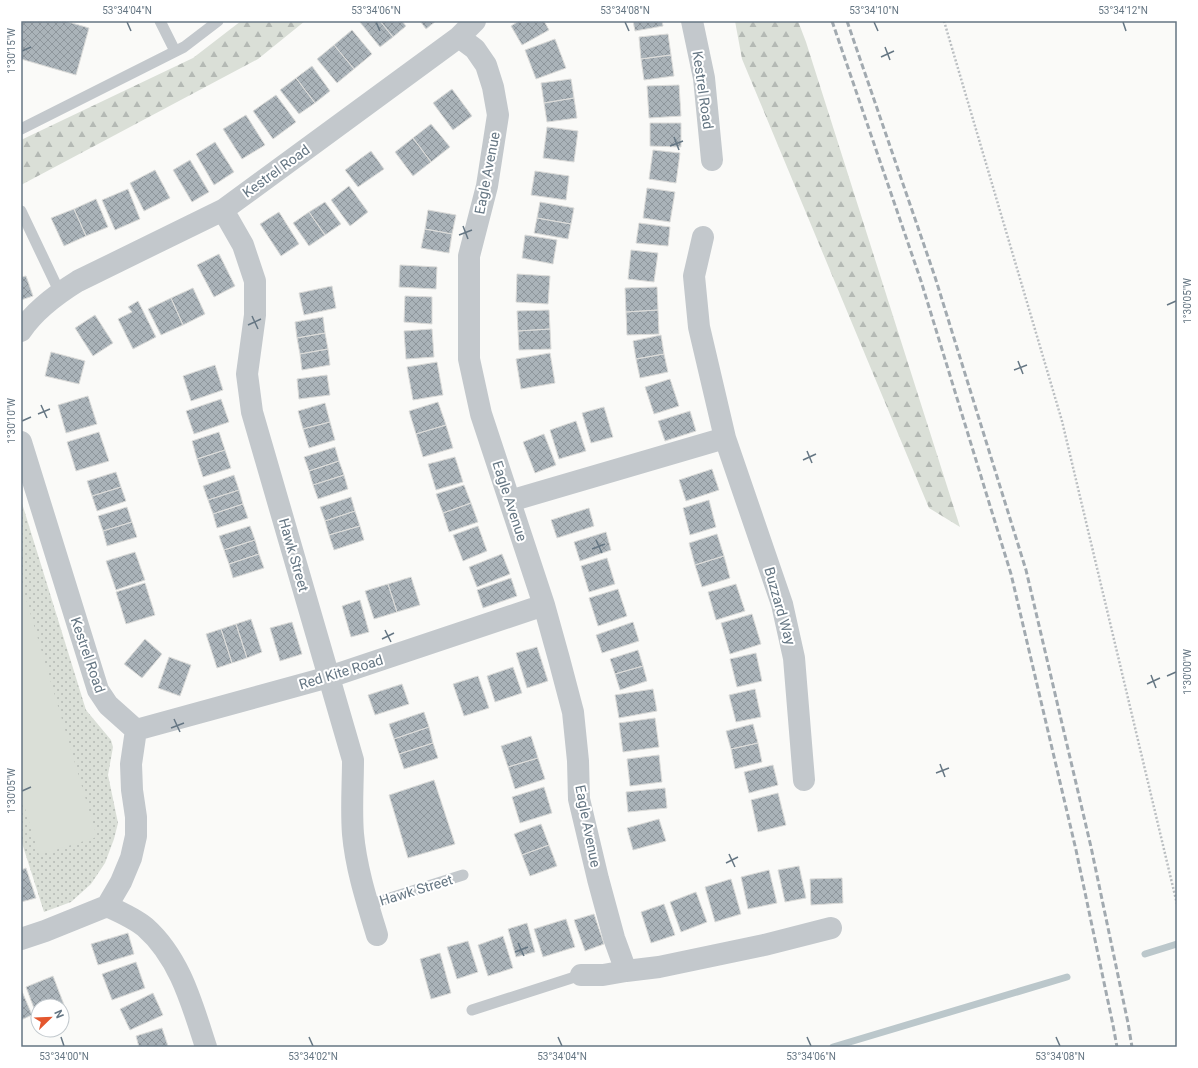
<svg xmlns="http://www.w3.org/2000/svg" width="1198" height="1068" font-family="Roboto,sans-serif">
  <style>
    .forest { fill: url(#forest-firs) }
    .park { fill: url(#park-dots) }
    .garden { fill: #dadfd7 }
    .lines { fill: none; stroke-linecap: round; stroke-linejoin: round }
    .stream { stroke: #bbc7cb; stroke-width: 7 }
    .building { fill: url(#building-cross-hatch); stroke: #dcdcda }
    .path { stroke: #bbbfc2; stroke-width: 2.5; stroke-dasharray: 2 2; stroke-linecap: butt }
    .lane { stroke: #c3c8cc; stroke-width: 11 }
    .street { stroke: #c3c8cc; stroke-width: 22 }
    .rail { stroke: #a2aab0; stroke-width: 3; stroke-dasharray: 6 3; stroke-linecap: butt }
    .ticks { fill: none; stroke: #657683; stroke-width: 1.5 }
    .labels { text-anchor: middle; stroke-width: 4; stroke-linejoin: round; paint-order: stroke }
    .street-label { font-size: 14px; fill: #657683; stroke: #fff }
    .neatline { fill: none; stroke: #657683; stroke-width: 1.5 }
    .ticks-label { font-size: 10px; text-anchor: middle; fill: #657683 }
  </style>
  <defs>
    <pattern id="forest-firs" width="22" height="20" patternUnits="userSpaceOnUse"><rect width="22" height="20" fill="#dadfd7"/><path d="M5 1l3.5 6h-7zM16 11l3.5 6h-7z" fill="#b4b9b4"/></pattern>
    <pattern id="park-dots" width="8" height="8" patternUnits="userSpaceOnUse"><rect width="8" height="8" fill="#dadfd7"/><path d="M2 2h.1M6 6h.1" fill="none" stroke="#b4b9b4" stroke-width="1.8" stroke-linecap="round"/></pattern>
    <pattern id="building-cross-hatch" width="8" height="8" patternUnits="userSpaceOnUse"><rect width="8" height="8" fill="#aab3b9"/><path d="M0 0l8 8M0 8l8-8" fill="none" stroke="#8e969c"/></pattern>
  </defs>
  <rect width="100%" height="100%" fill="#fafaf8"/>
  <path class="forest" d="M241,21h64l-47,38 -237,126v-45l172,-82z
    M735,21h63l8,21 154,485 -31,-19 -187,-449z"/>
  <path class="park" d="M21,500l65,210 25,30 2,7 -5,28 10,48 -4,16 -9,24 -14,21 -20,18 -27,10 -23,-72z"/>
  <path class="garden" d="M21,582l76,255 -58,18 -18,-60z"/>
  <g class="lines">
    <path class="stream" d="M1145,954l32,-10
      M833,1047l234,-70"/>
  </g>
  <path class="building" d="M21,21h44l24,7 -13,47 -55,-16z
    M359,21h21l13,16 -13,10z
    M380,21h22l4,5 -13,11z
    M420,21h16l-10,8z
    M519,21h25l5,9 -27,15 -11,-19z
    M633,21h29l1,5 -28,5z
    M352,30l20,24 -18,15 -20,-24z
    M668,34l3,21 -30,4 -2,-22z
    M555,39l11,29 -30,11 -11,-29z
    M334,45l20,24 -17,14 -20,-24z
    M671,55l3,21 -30,4 -3,-21z
    M312,66l18,25 -15,12 -19,-25z
    M296,78l19,25 -16,11 -19,-24z
    M571,79l3,19 -30,5 -3,-20z
    M679,85l2,31 -32,2 -2,-32z
    M452,89l20,27 -19,14 -20,-27z
    M276,95l20,27 -23,17 -20,-28z
    M574,98l3,20 -30,4 -3,-19z
    M246,115l19,30 -23,14 -19,-30z
    M650,123h31v24l-31,-1z
    M431,124l19,23 -19,15 -18,-24z
    M547,127l31,4 -4,31 -31,-4z
    M413,138l18,24 -18,14 -18,-24z
    M215,142l19,30 -20,13 -18,-31z
    M653,150l27,3 -4,30 -27,-4z
    M371,151l13,18 -26,18 -13,-17z
    M190,160l19,32 -17,10 -19,-32z
    M155,170l15,28 -26,13 -14,-28z
    M535,171l34,5 -3,24 -35,-5z
    M349,186l19,26 -18,14 -19,-26z
    M647,188l28,4 -5,30 -27,-4z
    M128,189l12,30 -25,11 -13,-30z
    M96,199l12,28 -22,9 -12,-27z
    M325,202l16,22 -16,11 -16,-23z
    M540,202l34,6 -3,16 -34,-6z
    M74,209l12,27 -22,10 -13,-28z
    M428,210l28,5 -4,19 -27,-5z
    M279,212l20,32 -18,12 -21,-32z
    M309,212l16,23 -16,11 -16,-23z
    M537,218l34,6 -3,15 -34,-6z
    M639,223l31,4 -2,19 -32,-3z
    M425,229l27,5 -3,19 -28,-5z
    M525,235l32,5 -4,24 -31,-6z
    M631,250l27,3 -4,29 -26,-3z
    M219,254l16,32 -21,11 -17,-32z
    M400,265l37,2 -1,22 -37,-2z
    M517,274l33,2 -2,28 -32,-2z
    M26,276l7,20 -12,4v-23z
    M332,286l4,22 -32,7 -5,-22z
    M657,287l1,23 -32,2 -1,-24z
    M193,288l12,26 -22,11 -12,-27z
    M405,296l27,1v27l-28,-2z
    M171,298l12,27 -22,10 -13,-26z
    M138,301l18,36 -23,12 -15,-30 14,-7 -4,-5z
    M549,310l1,19 -32,2 -1,-20z
    M658,310l1,24 -32,1 -1,-23z
    M95,315l18,28 -20,13 -18,-28z
    M323,317l2,16 -28,5 -2,-16z
    M432,329l2,28 -28,2 -2,-28z
    M550,329l1,20 -32,1 -1,-19z
    M325,333l3,16 -28,5 -3,-16z
    M661,335l3,19 -28,5 -3,-18z
    M328,349l2,16 -28,5 -2,-16z
    M51,352l34,9 -6,23 -34,-8z
    M550,353l5,30 -34,6 -5,-30z
    M664,354l4,18 -28,6 -4,-19z
    M437,362l6,33 -30,5 -6,-33z
    M215,365l8,25 -32,11 -8,-25z
    M327,375l3,20 -31,4 -2,-20z
    M670,379l9,27 -25,8 -9,-27z
    M88,396l9,28 -31,9 -8,-28z
    M221,399l8,23 -35,12 -8,-23z
    M438,402l8,23 -30,9 -7,-23z
    M325,403l5,19 -27,7 -5,-18z
    M604,407l9,30 -22,6 -9,-30z
    M690,411l6,20 -31,10 -7,-20z
    M576,421l10,30 -27,8 -9,-29z
    M330,422l5,18 -26,8 -6,-19z
    M446,425l7,23 -30,9 -7,-23z
    M99,432l10,29 -33,10 -9,-29z
    M219,432l6,18 -28,9 -5,-18z
    M544,434l12,31 -21,8 -12,-31z
    M335,447l4,14 -30,10 -5,-14z
    M225,450l6,18 -28,9 -6,-18z
    M455,457l8,25 -27,8 -8,-26z
    M339,461l5,14 -31,10 -4,-14z
    M712,469l7,21 -33,11 -7,-21z
    M116,472l5,15 -29,9 -5,-15z
    M234,475l5,15 -31,10 -5,-14z
    M344,475l4,14 -30,10 -5,-14z
    M464,485l7,18 -28,10 -7,-19z
    M121,487l5,14 -29,10 -5,-15z
    M239,490l4,14 -30,10 -5,-14z
    M351,497l4,14 -30,10 -5,-14z
    M709,500l7,27 -26,8 -7,-27z
    M471,503l7,19 -29,10 -6,-19z
    M243,504l5,14 -31,10 -4,-14z
    M127,507l5,15 -29,9 -5,-15z
    M589,508l5,18 -37,12 -6,-18z
    M355,511l5,15 -31,9 -4,-14z
    M132,522l5,15 -30,9 -4,-15z
    M250,526l5,14 -31,10 -5,-14z
    M360,526l4,14 -30,10 -5,-15z
    M478,526l9,25 -24,10 -10,-26z
    M606,532l5,18 -31,11 -6,-19z
    M717,534l7,22 -29,9 -6,-22z
    M255,540l4,14 -30,10 -5,-14z
    M135,552l10,28 -29,10 -10,-29z
    M259,554l5,14 -31,10 -4,-14z
    M502,554l8,20 -33,13 -8,-20z
    M724,556l6,22 -28,9 -7,-22z
    M607,558l8,26 -26,8 -8,-26z
    M411,577l9,28 -23,7 -9,-28z
    M511,578l6,18 -34,12 -6,-18z
    M145,583l10,32 -29,9 -10,-32z
    M388,584l9,28 -23,7 -9,-28z
    M736,584l9,27 -29,9 -8,-28z
    M618,589l9,27 -29,10 -9,-28z
    M360,600l9,32 -18,5 -9,-31z
    M752,614l9,30 -31,10 -9,-31z
    M251,619l11,33 -15,6 -11,-34z
    M292,622l10,32 -22,7 -10,-33z
    M633,622l6,19 -37,12 -6,-18z
    M236,624l11,34 -15,5 -11,-34z
    M221,629l11,34 -15,5 -11,-34z
    M145,639l17,15 -20,24 -18,-14z
    M537,647l11,34 -21,7 -11,-35z
    M638,650l5,16 -28,8 -5,-15z
    M756,653l6,28 -25,6 -7,-28z
    M169,657l22,8 -11,31 -22,-8z
    M643,666l4,15 -27,9 -5,-16z
    M513,667l9,26 -27,9 -8,-26z
    M478,676l11,32 -25,8 -11,-32z
    M402,684l7,20 -34,11 -7,-20z
    M653,689l4,22 -38,7 -4,-23z
    M755,689l6,28 -25,5 -7,-27z
    M424,712l5,15 -35,12 -5,-15z
    M655,718l4,29 -36,5 -4,-29z
    M753,724l5,19 -27,6 -5,-18z
    M429,727l4,16 -34,11 -5,-15z
    M531,736l7,22 -30,9 -7,-21z
    M433,743l5,15 -34,11 -5,-15z
    M758,743l4,19 -27,7 -4,-20z
    M659,755l3,27 -32,4 -3,-27z
    M538,758l7,21 -30,10 -7,-22z
    M773,765l5,20 -29,8 -5,-21z
    M434,780l21,64 -47,14 -19,-63z
    M544,787l8,26 -32,10 -8,-26z
    M665,788l2,20 -39,4 -2,-20z
    M778,793l8,32 -28,7 -7,-32z
    M659,819l7,22 -33,9 -6,-22z
    M541,824l8,21 -27,10 -8,-21z
    M549,845l8,21 -27,10 -8,-21z
    M799,866l7,32 -21,4 -7,-32z
    M26,868l10,30 -15,4v-32z
    M769,870l8,33 -29,6 -7,-32z
    M842,878l1,25 -32,2 -1,-26z
    M731,879l10,35 -26,8 -10,-35z
    M696,892l11,30 -26,10 -11,-30z
    M664,904l11,31 -24,8 -10,-31z
    M594,914l10,30 -19,7 -11,-31z
    M566,919l9,28 -32,10 -9,-28z
    M527,923l8,29 -19,5 -8,-28z
    M128,933l6,21 -36,11 -7,-21z
    M503,936l10,32 -25,8 -10,-31z
    M468,941l10,31 -21,7 -10,-32z
    M440,953l11,40 -20,6 -11,-40z
    M136,962l9,26 -33,12 -10,-26z
    M53,976l13,34 -4,2v-6h-24v13l-12,-32z
    M21,989l11,26 -11,5z
    M153,993l10,22 -33,15 -10,-21z
    M162,1028l6,18 -5,1h-24l-3,-11z"/>
  <g class="lines">
    <path class="path" d="M944,21l118,400 115,483"/>
    <path class="lane" d="M160,21l15,30
      M21,129l163,-82 34,-26
      M21,211l39,82
      M368,905l95,-30
      M472,1010l109,-35"/>
    <path class="street" d="M692,21l12,57 8,82
      M459,37l16,12 11,16 7,22 5,28 -11,71 -18,70v103l12,55 63,191 15,54 14,53 5,49 1,38 19,80 16,59 12,33
      M223,210l20,35 12,36v34l-8,59 5,38 101,348c0,24 -2,49 0,74 3,34 14,68 24,101
      M703,237l-9,39 5,51 26,111 57,166 12,54 10,122
      M21,331c14,-21 36,-37 57,-50l145,-71 236,-173 16,-16
      M21,442l77,248 10,15 28,25 -5,34 1,26 4,27v19l-5,22 -10,24 -14,24 -62,25 -24,8
      M510,501l215,-63
      M136,730l193,-53 215,-72
      M107,906c13,6 27,12 38,21 35,31 47,77 61,120
      M581,975h22l23,-4 33,-4 105,-22 67,-17"/>
    <path class="rail" d="M832,21l89,260 90,293 65,276 37,175 4,22
      M847,21l88,256 91,293 65,277 37,176 4,24"/>
  </g>
  <path class="ticks" d="M127,22l4,9M376,22l4,9M625,22l4,9M874,22l4,9M1123,22l3,9M885,47l5,13M22,51l9,-4M881,57l13,-6M674,137l5,13M670,146l13,-5M463,226l5,13M459,235l13,-5M1167,305l9,-4M252,316l6,13M248,325l13,-6M1018,361l5,13M1014,370l13,-5M41,405l6,13M38,414l12,-5M22,421l9,-4M807,451l5,12M803,460l13,-6M596,540l6,13M592,549l13,-5M385,630l6,12M382,639l12,-6M1151,675l5,13M1167,676l9,-4M1147,684l13,-6M174,719l6,13M171,728l13,-5M940,764l5,13M936,773l13,-5M22,791l9,-4M729,854l6,13M726,863l12,-6M518,943l6,13M515,952l13,-5M61,1037l3,9M309,1037l4,9M558,1037l4,9M807,1037l4,9M1056,1037l4,9"/>
  <g class="labels">
    <g class="street-label">
      <text transform="translate(703 90) rotate(82)" y="5">Kestrel Road</text>
      <text transform="translate(276 171) rotate(-36)" y="5">Kestrel Road</text>
      <text transform="translate(487 173) rotate(-79)" y="5">Eagle Avenue</text>
      <text transform="translate(510 501) rotate(72)" y="5">Eagle Avenue</text>
      <text transform="translate(294 555) rotate(74)" y="5">Hawk Street</text>
      <text transform="translate(780 606) rotate(74)" y="5">Buzzard Way</text>
      <text transform="translate(88 655) rotate(71)" y="5">Kestrel Road</text>
      <text transform="translate(341 672) rotate(-17)" y="5">Red Kite Road</text>
      <text transform="translate(588 826) rotate(79)" y="5">Eagle Avenue</text>
      <text transform="translate(416 890) rotate(-17)" y="5">Hawk Street</text>
    </g>
  </g>
  <rect width="1198" height="1068" fill="none" stroke="#ffffff" stroke-width="44"/>
  <g transform="translate(50 1018) rotate(67)"><circle r="19" fill="#ffffff" stroke="#c1c8cd"/>
  <path d="M0-3L7 15L0 10L-7 15Z" fill="#e4572e"/>
  <text y="-6" font-size="11" font-weight="bold" text-anchor="middle" fill="#657683">N</text>
  </g>
  <rect x="22" y="22" width="1154" height="1024" class="neatline"/>
  <g class="ticks-label">
    <text x="127" y="14">53°34'04"N</text>
    <text x="376" y="14">53°34'06"N</text>
    <text x="625" y="14">53°34'08"N</text>
    <text x="874" y="14">53°34'10"N</text>
    <text x="1123" y="14">53°34'12"N</text>
    <text transform="translate(11 51) rotate(-90)" y="4">1°30'15"W</text>
    <text transform="translate(1187 301) rotate(-90)" y="4">1°30'05"W</text>
    <text transform="translate(11 421) rotate(-90)" y="4">1°30'10"W</text>
    <text transform="translate(1187 672) rotate(-90)" y="4">1°30'00"W</text>
    <text transform="translate(11 791) rotate(-90)" y="4">1°30'05"W</text>
    <text x="64" y="1060">53°34'00"N</text>
    <text x="313" y="1060">53°34'02"N</text>
    <text x="562" y="1060">53°34'04"N</text>
    <text x="811" y="1060">53°34'06"N</text>
    <text x="1060" y="1060">53°34'08"N</text>
  </g>
</svg>
